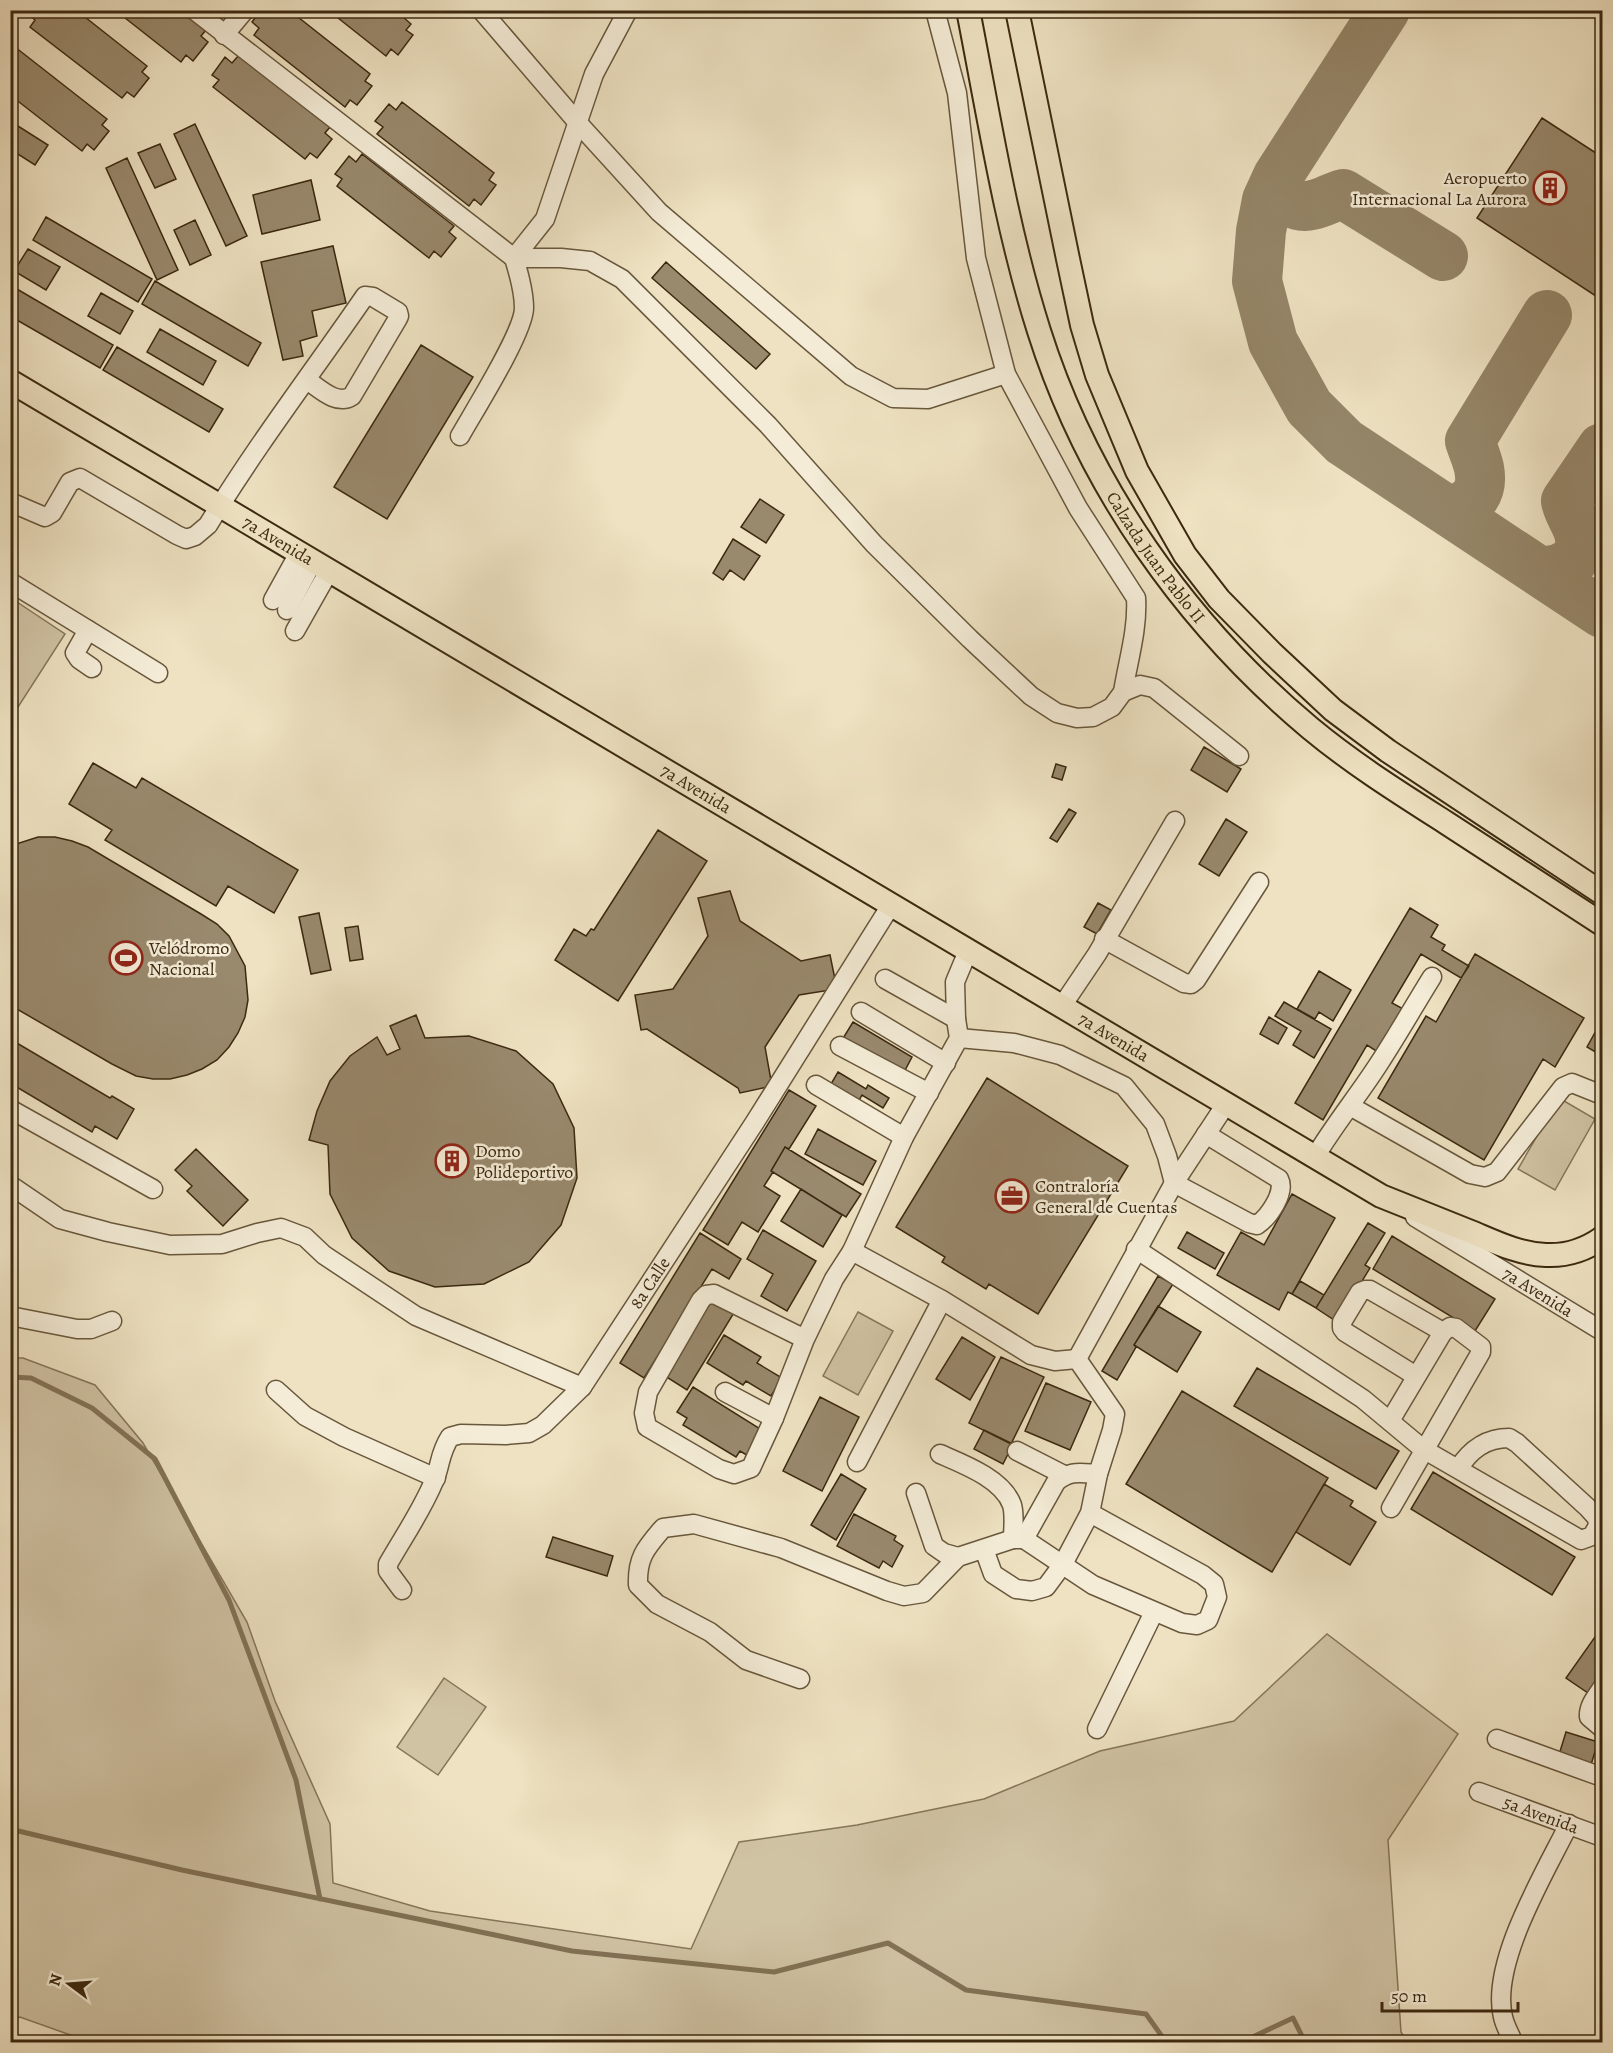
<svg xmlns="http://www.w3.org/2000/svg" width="1613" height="2053" font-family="Alegreya,serif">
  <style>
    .green { fill: #d0c3a4; stroke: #86765a; stroke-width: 1.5 }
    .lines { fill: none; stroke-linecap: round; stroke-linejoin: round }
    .stream { stroke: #827256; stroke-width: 5 }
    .taxiway { stroke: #958669; stroke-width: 50 }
    .building { fill: #99896d; stroke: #3c2910; stroke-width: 1.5 }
    .minor-casing { stroke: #68573c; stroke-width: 21 }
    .major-casing { stroke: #3c2910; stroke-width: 26 }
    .minor { stroke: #f4ecd7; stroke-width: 18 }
    .major { stroke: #eee2c2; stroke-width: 22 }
    .labels { text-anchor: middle; stroke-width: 5; stroke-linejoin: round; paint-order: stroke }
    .poi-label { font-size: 18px; fill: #3c2910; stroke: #f4ecd7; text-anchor: start }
    .street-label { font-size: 18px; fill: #3c2910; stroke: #f4ecd7 }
  </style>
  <rect width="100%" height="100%" fill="#eee2c2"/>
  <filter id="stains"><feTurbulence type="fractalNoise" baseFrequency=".00333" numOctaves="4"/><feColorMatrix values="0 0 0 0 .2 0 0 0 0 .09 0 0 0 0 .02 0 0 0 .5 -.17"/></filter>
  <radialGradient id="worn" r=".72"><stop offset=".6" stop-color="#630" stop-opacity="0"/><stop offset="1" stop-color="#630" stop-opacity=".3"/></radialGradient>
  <path class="green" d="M11,598l54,36 -54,84z
    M1559,1098l36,21 -40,71 -37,-21z
    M858,1312l35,19 -35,64 -35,-19z
    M11,1358h12l72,27 48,58 104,179 28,79 55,123 3,59 97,28 261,38 48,-107 118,-17 127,-26 116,-48 134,-30 93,-87 131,100 -70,106 13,192 6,10h-1317l-70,-25 -9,4z
    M444,1678l42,29 -48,68 -41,-28z"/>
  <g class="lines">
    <path class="stream" d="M10,1377l21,1 61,30 63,51 74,141 67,180 24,119
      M10,1829l172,41 390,81 202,21 114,-29 78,47 180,24 20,28
      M1242,2042l51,-24 12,24"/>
    <path class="taxiway" d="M1385,10l-107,166 -11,24 -6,31 -4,50 16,61 36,65 35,35 258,171
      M1278,176c1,18 13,34 34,29 11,-2 20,-8 31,-11l100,62
      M1448,511c23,-5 36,-17 31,-43 -2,-9 -6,-18 -9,-27l77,-126
      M1538,570c23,4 48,-10 41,-37 -3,-11 -11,-21 -13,-32l36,-53"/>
  </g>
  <path class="building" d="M31,10h45l71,56 -5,6 7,6 -15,19 -7,-5 -5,6 -92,-71 5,-7 -7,-6z
    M115,10h67l24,20 -5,6 7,6 -15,19 -7,-6 -5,7z
    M261,10h28l81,64 -5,7 7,5 -15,19 -7,-5 -5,7 -91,-72 5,-7 -7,-6z
    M328,10h67l16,14 -5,6 7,5 -15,20 -7,-6 -5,7z
    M15,47l92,72 -5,6 7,6 -15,19 -7,-6 -5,7 -72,-56v-42z
    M239,55l91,72 -5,6 7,6 -15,19 -7,-5 -5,6 -92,-72 6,-7 -7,-5 13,-18 7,6z
    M402,102l92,71 -5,7 7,5 -15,20 -7,-6 -5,7 -92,-72 6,-7 -8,-6 14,-17 7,6z
    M1542,118l60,39v143l-125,-82z
    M10,121l38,24 -13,20 -25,-16z
    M195,124l52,112 -21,10 -52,-112z
    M160,144l16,35 -21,9 -17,-35z
    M362,154l92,72 -5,6 7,6 -15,19 -7,-6 -5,7 -92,-72 5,-7 -7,-5 14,-18 7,6z
    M127,158l51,112 -21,10 -51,-112z
    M311,180l9,40 -58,14 -9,-39z
    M46,217l106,62 -14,23 -105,-62z
    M195,220l16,35 -21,10 -16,-35z
    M333,246l13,57 -34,8 5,25 -17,5 3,15 -20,4 -22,-98z
    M28,249l32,18 -14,23 -32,-19z
    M666,262l104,92 -14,15 -104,-91z
    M155,281l106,62 -13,23 -106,-62z
    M10,285l103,60 -13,23 -90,-52z
    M101,293l32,18 -13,23 -32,-18z
    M160,329l56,32 -13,24 -56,-33z
    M421,345l52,32 -86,142 -53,-32z
    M117,347l106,62 -14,23 -106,-62z
    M760,499l24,16 -18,28 -25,-16z
    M733,539l27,17 -16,24 -14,-10 -7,10 -10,-7z
    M1204,747l37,22 -14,23 -36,-22z
    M93,763l43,25 6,-10 156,92 -24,43 -46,-27 -12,20 -111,-66 7,-10 -43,-26z
    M1056,764l10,3 -4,13 -10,-3z
    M1069,809l7,4 -19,29 -7,-4z
    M1226,819l21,13 -28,44 -20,-12z
    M658,830l49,31 -89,140 -63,-41 19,-31 12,7 5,-7 3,1z
    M38,837h17l17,4 16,6 113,67 16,10 12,12 16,30 3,34 -3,17 -7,16 -9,14 -12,13 -15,9 -15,6 -17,4h-17l-17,-3 -24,-12 -102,-59v-159z
    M730,891l10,30 61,40 29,-6 7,34 -38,6 -34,52 7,39 -32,7 -2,-5 -91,-59 -6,1 -6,-35 38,-6 35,-53 -10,-38z
    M1098,903l13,7 -14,24 -13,-7z
    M1410,908l28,17 -7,12 14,8 -3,5 27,16 -8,12 -40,-24 -29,49 15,8 -26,43 -14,-9 -44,75 -28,-17z
    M319,913l12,57 -20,4 -12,-57z
    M358,926l5,33 -13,2 -5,-33z
    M1475,954l109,64 -29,49 -12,-8 -59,101 -106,-62 48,-82 10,6z
    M1319,971l32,19 -18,31 -14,-9 -4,7 -18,-10z
    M1284,1002l47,27 -17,29 -21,-13 8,-14 -26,-15z
    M416,1015l9,23 44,-2 47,15 37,33 21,44 3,50 -16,47 -32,37 -45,22 -49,3 -46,-16 -37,-33 -22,-44 -2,-49 -19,-5 8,-29 13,-30 20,-25 27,-19 10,18 13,-6 -10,-23z
    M1269,1017l18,11 -9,16 -18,-10z
    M1602,1020v36l-15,-9z
    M853,1022l59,35 -10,19 -60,-36z
    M10,1039l100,59 2,-2 22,13 -17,30 -22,-13 -3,6 -82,-49z
    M838,1072l28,17 2,-4 21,13 -6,10 -21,-13 -6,11 -28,-17z
    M987,1078l141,88 -90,148 -49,-30 -3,5 -44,-27 3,-5 -49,-30z
    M789,1090l27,16 -27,43 -4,-2 -14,24 2,1 -9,14 16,10 -22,36 -16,-10 -14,23 -25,-15z
    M818,1129l58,32 -13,24 -58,-31z
    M785,1147l76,47 -15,23 -75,-46z
    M196,1149l52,51 -25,26 -36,-35 5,-5 -17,-16z
    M801,1189l41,26 -19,32 -42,-26z
    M1292,1194l43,24 -43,76 -4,-2 -9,18 -62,-35 24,-43 23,13z
    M1368,1223l17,10 -20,32 5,3 -33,54 -21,-14z
    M763,1230l53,31 -29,50 -26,-15 12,-22 -26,-15z
    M1187,1232l37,21 -9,16 -37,-21z
    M700,1233l41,26 -12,20 -17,-10 -68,109 -24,-15z
    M1392,1236l103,63 -20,32 -102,-62z
    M1158,1276l15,8 -39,61 2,2 -19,33 -15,-9z
    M1300,1281l24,14 -8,13 -24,-14z
    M712,1297l23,14 -48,79 -22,-14z
    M1158,1306l43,26 -24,40 -43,-27z
    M724,1335l37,22 -4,6 25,15 -11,18 -25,-15 -3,4 -36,-22z
    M962,1337l33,20 -25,43 -34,-21z
    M1001,1357l43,20 -33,67 -42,-21z
    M1257,1368l142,83 -23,38 -142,-83z
    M1046,1383l45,19 -21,48 -45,-19z
    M693,1387l72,45 -15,25 -10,-6 -4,6 -53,-32 4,-7 -10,-6z
    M1182,1391l146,87 -56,94 -146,-88z
    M820,1397l39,20 -37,74 -39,-20z
    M984,1430l29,14 -10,20 -29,-15z
    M1433,1472l142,85 -23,38 -141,-86z
    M841,1474l25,15 -30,51 -25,-15z
    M1324,1484l29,17 -3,5 26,16 -26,43 -54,-33z
    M854,1514l42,22 -2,4 9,6 -11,21 -9,-6 -4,7 -42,-22z
    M553,1537l60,19 -6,20 -61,-19z
    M1602,1627v45l-14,21 -22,-15z
    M1566,1732l32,10 -8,26 -32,-10z"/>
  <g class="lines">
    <defs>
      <g id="minor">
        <path d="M194,10l320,248h47l29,3 32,18 146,146 106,119 96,95 61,57 26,17 20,5 16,-1 19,-10 11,-15 17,-7 14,3 85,68"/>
        <path d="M481,10l97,113 81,89 192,164 42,22 35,1 78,-25"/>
        <path d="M935,10l22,83 19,165 30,116 72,134 58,90c2,31 -8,63 -13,94"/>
        <path d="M224,35l21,-25"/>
        <path d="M460,436c14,-25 64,-104 64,-128 0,-17 -5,-34 -10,-50l31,-39 49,-145 34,-64"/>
        <path d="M10,502l35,15 7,-4 18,-31 10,-4 97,57 9,4 9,-3 13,-11c48,-79 104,-152 157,-229l8,1 25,15 1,4 -2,4 -45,76c-15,10 -32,-7 -45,-16"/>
        <path d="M10,582l148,91"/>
        <path d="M273,600l26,-47"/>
        <path d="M287,610l26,-49"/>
        <path d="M88,630l-13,23 4,6 13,9"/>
        <path d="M295,631l34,-60"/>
        <path d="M1104,939l80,44 7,1 5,-4 63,-98"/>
        <path d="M885,979l71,40"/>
        <path d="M1062,1006l35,-52 78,-133"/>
        <path d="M861,1012l85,51"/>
        <path d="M959,1038l55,5 46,12 64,31 31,38 12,32 7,27 75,40 8,2c12,-8 29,-33 22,-46l-73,-45"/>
        <path d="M840,1046l89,47"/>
        <path d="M816,1085l88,52"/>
        <path d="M1350,1106l120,68 15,3 12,-5 66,-85 9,-4 30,12"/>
        <path d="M10,1109l143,80"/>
        <path d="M1315,1157c19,-32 43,-61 63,-92 19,-29 36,-59 54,-88"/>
        <path d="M10,1185l50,34 48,13 62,13 52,-1 35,-11 24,-5 24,9 19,18 92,61 166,71"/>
        <path id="s1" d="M1415,1217l187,114"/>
        <path d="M1136,1249l227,150 60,50 158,91 11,-4 6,-10 -1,-8 -10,-11 -70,-64 -8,-5c-24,0 -39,12 -51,31"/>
        <path d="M852,1251l90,49 89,55 24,6 22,-2"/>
        <path d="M10,1316l67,13h14l21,-8"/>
        <path d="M805,1339l-91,-45 -8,1 -5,5 -53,92 -4,21 3,14 72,42 15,5 17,-6 23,-50 31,-79 29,-60 18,-28 52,-114 55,-99 -3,-19 -1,-37 13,-31"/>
        <path d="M1077,1359l97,-176 52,-79"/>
        <path d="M1416,1376l-71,-44 -3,-4v-6l18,-30 5,-2h5l73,42"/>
        <path d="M276,1390l29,26 39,21 92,41"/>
        <path d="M725,1392l49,26"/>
        <path d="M1390,1421l53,-89 7,-5 6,1 25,19v5l-90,156"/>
        <path d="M1017,1451l47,24"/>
        <path d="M940,1454c23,10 63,25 72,51 3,10 1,24 1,34"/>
        <path d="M857,1462l85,-162"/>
        <path d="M916,1493l18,53 10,7 14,4"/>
        <path d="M1024,1539l69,46 89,38 15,2 11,-5 9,-23 -3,-13 -11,-9 -113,-62"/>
        <path d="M984,1549l9,25 23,15 16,2 14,-4 17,-23 27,-51 8,-39 14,-44 3,-16 -38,-55"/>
        <path id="s2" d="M402,1590l-14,-19v-7c16,-28 34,-54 46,-83 7,-16 5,-27 16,-44l11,-3 45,1 23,-2 14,-8 39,-38 173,-265 136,-217"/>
        <path d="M800,1679l-54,-19 -36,-28 -53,-28 -19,-19c-1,-28 8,-37 25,-57l31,-4 87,24 106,43 17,5 19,-3 35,-36 55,-18h11l32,-57c14,-12 24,-9 42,-8"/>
        <path d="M1602,1688c-6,9 -14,18 -13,29l13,11"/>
        <path d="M1097,1729l57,-117"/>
        <path d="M1497,1739l105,38"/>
        <path id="s3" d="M1479,1792l123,45"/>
        <path d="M1513,2042c-3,-8 -8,-16 -10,-25 -13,-54 42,-144 66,-193"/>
      </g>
      <g id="major">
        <path id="s4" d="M968,10c21,107 38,217 71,321 49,155 147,293 271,397 42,35 88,64 135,94 52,34 105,68 157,102"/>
        <path d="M1017,10l51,249 14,66 15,50 40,96 48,84 34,44 53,54 61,57 55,41 214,142"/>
        <path id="s5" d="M10,381l1371,815c30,12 60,24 90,36 24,10 48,22 75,23 21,1 39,-5 56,-17"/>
      </g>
    </defs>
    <use href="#minor" class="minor-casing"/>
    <use href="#major" class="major-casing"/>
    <use href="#minor" class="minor"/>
    <use href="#major" class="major"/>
  </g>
  <defs>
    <symbol id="building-ring" viewBox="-11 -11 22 22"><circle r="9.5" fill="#f4ecd7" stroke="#8f2418" stroke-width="1.5"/><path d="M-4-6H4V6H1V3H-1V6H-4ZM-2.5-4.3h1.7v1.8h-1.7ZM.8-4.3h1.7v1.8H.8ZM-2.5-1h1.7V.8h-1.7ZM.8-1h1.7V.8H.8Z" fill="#8f2418"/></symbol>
    <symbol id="stadium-ring" viewBox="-11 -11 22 22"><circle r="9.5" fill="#f4ecd7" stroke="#8f2418" stroke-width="1.5"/><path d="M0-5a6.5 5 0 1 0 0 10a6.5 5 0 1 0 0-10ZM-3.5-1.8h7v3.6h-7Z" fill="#8f2418"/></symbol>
    <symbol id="office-ring" viewBox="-11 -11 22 22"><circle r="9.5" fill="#f4ecd7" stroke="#8f2418" stroke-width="1.5"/><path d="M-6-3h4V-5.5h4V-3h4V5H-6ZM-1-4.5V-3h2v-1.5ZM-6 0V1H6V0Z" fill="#8f2418"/></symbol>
  </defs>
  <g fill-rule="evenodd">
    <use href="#building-ring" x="1531" y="169" width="38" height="38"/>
    <use href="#stadium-ring" x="107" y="939" width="38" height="38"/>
    <use href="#building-ring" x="433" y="1142" width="38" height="38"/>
    <use href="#office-ring" x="993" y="1177" width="38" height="38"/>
  </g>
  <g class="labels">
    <g class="poi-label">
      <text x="1527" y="184" text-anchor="end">Aeropuerto<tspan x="1527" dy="21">Internacional La Aurora</tspan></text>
      <text x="149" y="954">Velódromo<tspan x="149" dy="21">Nacional</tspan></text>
      <text x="475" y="1157">Domo<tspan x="475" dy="21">Polideportivo</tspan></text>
      <text x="1035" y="1192">Contraloría<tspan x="1035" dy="21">General de Cuentas</tspan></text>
    </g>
    <g class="street-label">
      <text dy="6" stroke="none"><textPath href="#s5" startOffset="312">7a Avenida</textPath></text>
      <text dy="6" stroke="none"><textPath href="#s4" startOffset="585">Calzada Juan Pablo II</textPath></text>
      <text dy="6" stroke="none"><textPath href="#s5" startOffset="798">7a Avenida</textPath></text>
      <text dy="6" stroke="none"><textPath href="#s5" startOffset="1284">7a Avenida</textPath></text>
      <text dy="6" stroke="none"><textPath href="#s2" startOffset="447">8a Calle</textPath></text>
      <text dy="6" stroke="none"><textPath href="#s1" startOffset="144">7a Avenida</textPath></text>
      <text dy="6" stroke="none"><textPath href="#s3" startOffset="66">5a Avenida</textPath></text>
    </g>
  </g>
  <rect width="1613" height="2053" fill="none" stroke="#eee2c2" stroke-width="36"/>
  <rect x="12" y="12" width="1589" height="2029" fill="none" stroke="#3c2910" stroke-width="3"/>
  <rect x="18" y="18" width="1577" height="2017" fill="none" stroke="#3c2910" stroke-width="1.5"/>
  <g transform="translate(69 1984) rotate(286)" stroke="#f4ecd7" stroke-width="4.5" paint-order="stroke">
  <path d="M0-4.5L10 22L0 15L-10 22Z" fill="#3c2910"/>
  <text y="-9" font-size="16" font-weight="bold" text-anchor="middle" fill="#3c2910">N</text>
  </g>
  <path d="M1382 2002v9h136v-9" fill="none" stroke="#3c2910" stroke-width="3"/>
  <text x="1391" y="2002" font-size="18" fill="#3c2910" stroke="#f4ecd7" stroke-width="4.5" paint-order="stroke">50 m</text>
  <rect width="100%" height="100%" filter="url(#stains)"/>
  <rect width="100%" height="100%" fill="url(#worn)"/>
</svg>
